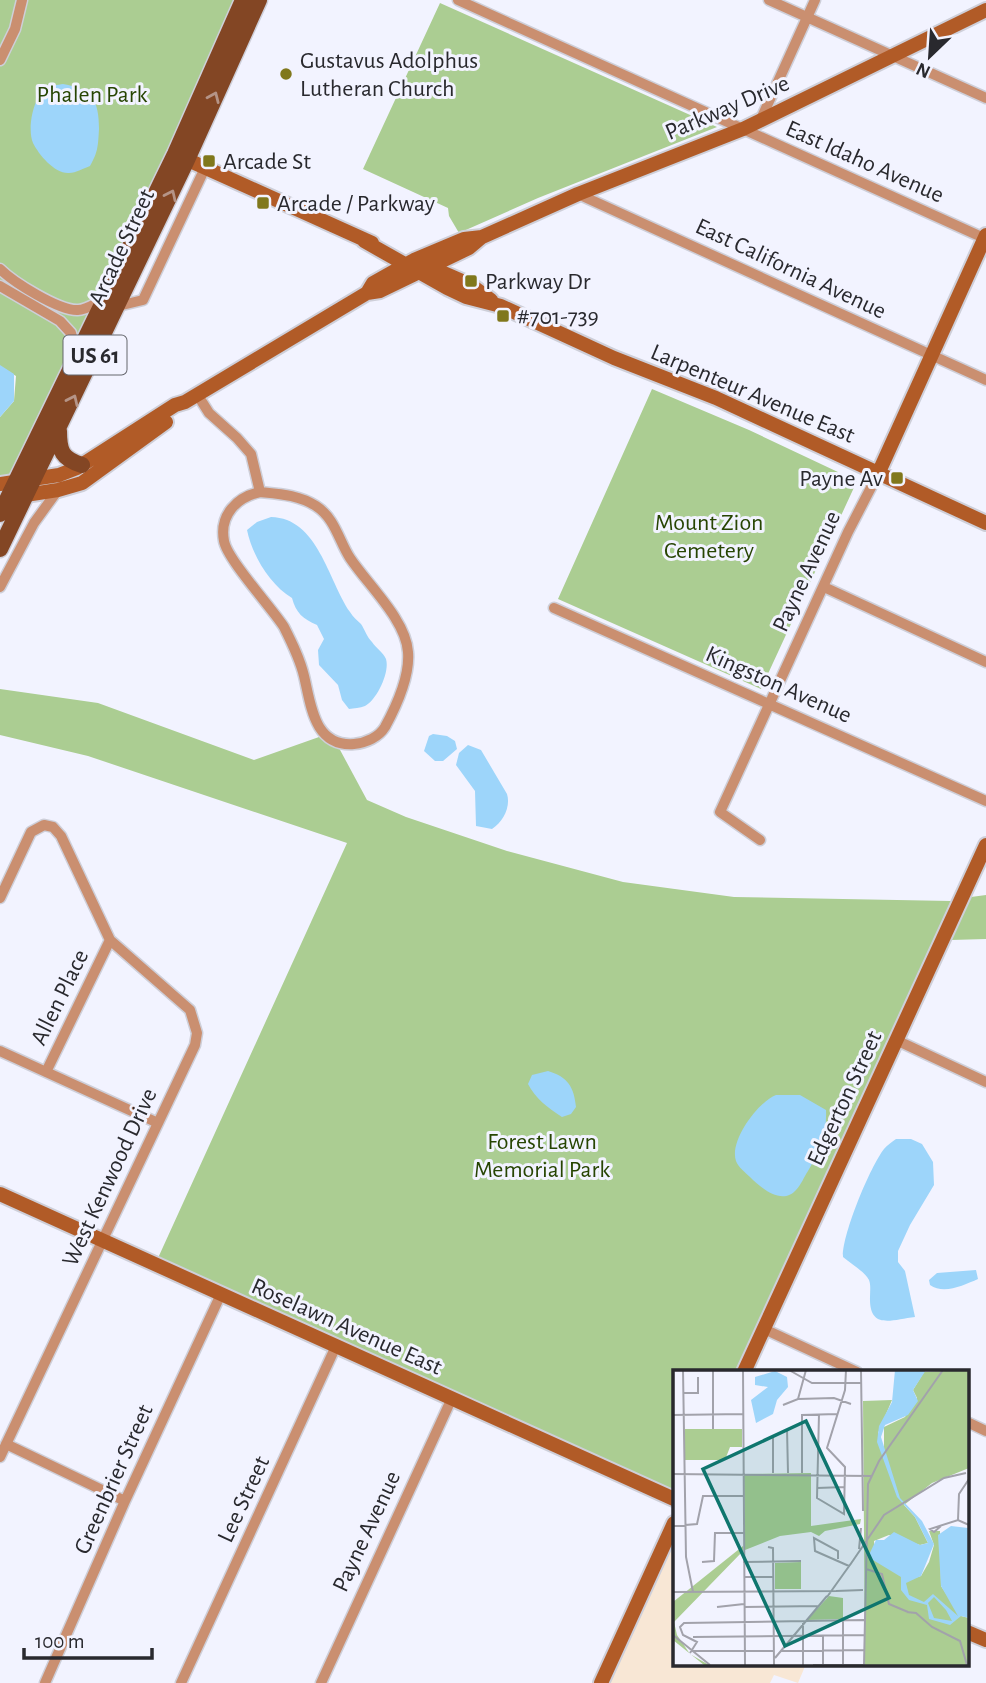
<svg xmlns="http://www.w3.org/2000/svg" width="986" height="1683" font-family="'Alegreya Sans',sans-serif">
  <style>
    .education { fill: #f8e7d5 }
    .green { fill: #abcd92 }
    .water { fill: #9dd5fa }
    .lines { fill: none; stroke-linecap: round; stroke-linejoin: round }
    .street-casing { stroke: #cecfd9; stroke-width: 13 }
    .secondary-casing { stroke: #cecfd9; stroke-width: 18 }
    .primary-casing { stroke: #cecfd9; stroke-width: 19 }
    .street { stroke: #ca8f70; stroke-width: 10 }
    .secondary { stroke: #b15b27; stroke-width: 14 }
    .primary { stroke: #834624; stroke-width: 16 }
    .oneway { stroke: #b59487 }
    .poi-dot { fill: #80781c; stroke: #f2f3ff; stroke-width: 2.5 }
    .labels { text-anchor: middle; stroke-width: 6; stroke-linejoin: round; paint-order: stroke }
    .shield { fill: #f2f3ff; stroke: #65666d; stroke-width: 2 }
    .shield-label { font-size: 23px; font-weight: bold; fill: #29292e }
    .poi-label { font-size: 24px; fill: #29292e; stroke: #f2f3ff; text-anchor: start }
    .park-label { font-size: 24px; fill: #274503; stroke: #f2f3ff }
    .street-label { font-size: 24px; fill: #29292e; stroke: #f2f3ff }
    .inset-road { fill: none; stroke: #a2a2ab; stroke-width: 2 }
    .view { fill: #0f766e; fill-opacity: 0.15; stroke: #0f766e; stroke-width: 3.5 }
    .inset-edge { fill: none; stroke: #29292e; stroke-width: 3.5 }
  </style>
  <rect width="100%" height="100%" fill="#f2f3ff"/>
  <path class="education" d="M674,1542v122h132l-8,19 -24,-8 -4,8h-160z"/>
  <path class="green" d="M0,0h237l-66,146 -171,348v-77l14,-16 2,-25 -16,-10z
    M440,3l277,124 -179,71 -79,35 -10,-17 -1,-8 -85,-39z
    M652,389l97,41 108,51 -96,208 -203,-90z
    M0,689l98,14 156,57 65,-23 20,11 28,52 39,17 101,34 116,31 111,15 217,4 -215,470 -62,1v121l-516,-235 189,-415 -259,-87 -88,-21z
    M986,895v44l-35,1 20,-43z"/>
  <path class="water" d="M63,84c29,5 36,16 36,45 -1,17 -1,23 -9,37 -6,2 -14,7 -21,7 -14,1 -30,-18 -36,-30 -6,-14 0,-47 14,-55 4,-3 11,-3 16,-4z
    M0,365l14,9v27l-14,16z
    M271,517c47,1 57,63 79,95 3,5 7,8 11,12 4,6 6,13 11,18 4,6 11,10 14,17 4,13 -9,41 -21,47 -5,2 -11,2 -16,3l-7,-9 -4,-15 -19,-20 -1,-15 6,-11 -7,-14c-14,-6 -21,-12 -25,-27 -22,-13 -40,-43 -45,-68l10,-8z
    M433,734l14,2 8,5 2,8 -14,12h-8l-11,-10 5,-15z
    M468,745l13,5 26,44c4,13 -4,28 -15,35l-16,-3 -1,-35 -19,-26 3,-12z
    M548,1071c20,6 26,16 28,36l-5,7 -9,3c-14,-9 -27,-19 -34,-33l4,-9z
    M776,1095h24l26,15c1,24 -6,41 -18,61 -4,6 -7,14 -12,19 -14,16 -35,-2 -46,-13 -4,-4 -12,-10 -14,-16 -7,-20 22,-59 40,-66z
    M896,1139h15l11,5 11,18 1,23 -24,40 -12,26v11l7,9 10,46c-24,3 -46,13 -45,-20 0,-6 1,-12 -1,-17 -5,-9 -18,-16 -26,-23 -1,-22 27,-90 41,-108 3,-4 8,-7 12,-10z
    M976,1270l2,9c-14,6 -34,16 -48,6l-1,-5 8,-7z"/>
  <g class="lines">
    <defs>
      <path id="street" d="M458,0l528,239
        M769,0l217,98
        M0,60l15,-31 7,-29
        M761,119l54,-119
        M578,194l408,186
        M0,269c13,13 59,42 78,41 8,0 18,-7 25,-10
        M0,286l60,35 11,12 6,21
        M118,306l25,-6 62,-132
        M197,394l12,19 28,25 14,16 9,38
        M260,492c20,2 39,3 56,14 19,12 23,35 34,52 18,27 56,62 58,94 2,24 -11,53 -23,75 -6,10 -19,16 -31,17 -40,3 -43,-39 -50,-68 -4,-17 -12,-33 -20,-49 -13,-20 -57,-68 -60,-86 -5,-26 13,-44 36,-49z
        M0,587l34,-64 24,-33
        M824,587l162,75
        M554,608l432,193
        M760,840l-40,-28 128,-280 30,-58
        M0,898l31,-66 13,-7 9,2 8,9 49,104 80,70 7,23 -2,12 -195,412
        M896,1040l90,42
        M0,1051l158,72
        M46,1072l64,-132
        M764,1329l93,43
        M967,1422l19,9
        M6,1444l119,57
        M45,1683l80,-182 96,-207
        M181,1683l155,-337
        M321,1683l131,-285"/>
      <path id="secondary" d="M177,155l195,88
        M364,241l83,47 19,9 35,9 113,52 102,40 270,125
        M423,264l48,21 20,15
        M367,293l6,-10 41,-23 50,-21 18,-2
        M878,474l108,-239
        M0,484l59,-9 18,-7 98,-63 10,-3 182,-109 13,-2 89,-43 13,-11 96,-43 165,-65 243,-119
        M19,496l39,-6 24,-7 84,-61
        M0,1194l674,305
        M744,1372l242,-527
        M967,1632l19,8
        M601,1683l73,-160"/>
      <path id="primary" d="M59,431c0,20 3,28 23,34
        M0,514l175,-360 68,-154
        M0,549l187,-389 72,-160"/>
    </defs>
    <use href="#street" class="street-casing"/>
    <use href="#secondary" class="secondary-casing"/>
    <use href="#primary" class="primary-casing"/>
    <use href="#street" class="street"/>
    <use href="#secondary" class="secondary"/>
    <use href="#primary" class="primary"/>
  </g>
  <defs><path id="oneway-chevron" d="M-2-3.5L2.5 0L-2 3.5" fill="none" stroke-width="1.6" stroke-linecap="round" stroke-linejoin="round" transform="scale(1.75)"/></defs>
  <g class="oneway">
    <use href="#oneway-chevron" transform="translate(214 97) rotate(-66)"/>
    <use href="#oneway-chevron" transform="translate(171 195) rotate(-65)"/>
    <use href="#oneway-chevron" transform="translate(73 400) rotate(-65)"/>
  </g>
  <g class="poi-dot">
    <circle cx="286" cy="74" r="7"/>
    <rect x="202" y="154" width="14" height="14" rx="3.5"/>
    <rect x="256" y="196" width="14" height="14" rx="3.5"/>
    <rect x="464" y="274" width="14" height="14" rx="3.5"/>
    <rect x="496" y="309" width="14" height="14" rx="3.5"/>
    <rect x="890" y="471" width="14" height="14" rx="3.5"/>
  </g>
  <g class="labels">
    <rect class="shield" x="63.5" y="335.5" width="63" height="39" rx="5"/>
    <g class="shield-label">
      <text x="95" y="363">US 61</text>
    </g>
    <g class="poi-label">
      <text x="300" y="68">Gustavus Adolphus<tspan x="300" dy="28">Lutheran Church</tspan></text>
      <text x="223" y="169">Arcade St</text>
      <text x="277" y="211">Arcade / Parkway</text>
      <text x="485" y="289">Parkway Dr</text>
      <text x="517" y="324">#701-739</text>
      <text x="883" y="486" text-anchor="end">Payne Av</text>
    </g>
    <g class="park-label">
      <text x="92" y="102">Phalen Park</text>
      <text x="709" y="530">Mount Zion<tspan x="709" dy="28">Cemetery</tspan></text>
      <text x="542" y="1149">Forest Lawn<tspan x="542" dy="28">Memorial Park</tspan></text>
    </g>
    <g class="street-label">
      <text transform="translate(727 107) rotate(-23)" y="8">Parkway Drive</text>
      <text transform="translate(865 161) rotate(24)" y="8">East Idaho Avenue</text>
      <text transform="translate(121 247) rotate(-65)" y="8">Arcade Street</text>
      <text transform="translate(791 268) rotate(25)" y="8">East California Avenue</text>
      <text transform="translate(753 393) rotate(23)" y="8">Larpenteur Avenue East</text>
      <text transform="translate(806 571) rotate(-65)" y="8">Payne Avenue</text>
      <text transform="translate(779 684) rotate(24)" y="8">Kingston Avenue</text>
      <text transform="translate(59 997) rotate(-64)" y="8">Allen Place</text>
      <text transform="translate(844 1098) rotate(-65)" y="8">Edgerton Street</text>
      <text transform="translate(109 1177) rotate(-65)" y="8">West Kenwood Drive</text>
      <text transform="translate(347 1326) rotate(24)" y="8">Roselawn Avenue East</text>
      <text transform="translate(113 1479) rotate(-66)" y="8">Greenbrier Street</text>
      <text transform="translate(243 1499) rotate(-65)" y="8">Lee Street</text>
      <text transform="translate(366 1531) rotate(-65)" y="8">Payne Avenue</text>
    </g>
  </g>
  <g transform="translate(673 1370)">
    <rect width="296" height="296" fill="#f2f3ff"/>
    <path d="M296,0v98l-37,15 -28,22 11,12 13,26 -8,2 -31,-10 -15,6 1,19 33,20 13,-4 8,-14 5,-17 -5,-14h11l1,55 20,30 8,2v47h-104l-2,-264 29,-1 -14,33 6,17v-23l21,-10 12,-19 -4,-8 11,-18zM12,59h57v18h-12l-5,13h-40zM138,103v53l50,-7 -1,5 -35,7 -6,5 -8,-4 -31,4 -35,14 -1,-76zM70,176v5l-69,71 3,13 13,19 19,11h-5l-31,-25v-38zM128,192v27h-26v-26zM156,226l14,2v21l-36,1z" fill="#abcd92"/>
    <path d="M222,0h31l-13,20 5,11 -10,14 -23,10 -4,12 19,61 22,23 12,23 -13,32 -15,7 3,12 15,7 9,-8 25,22 -17,-30 -3,-51 13,-9 17,2 1,90 -8,-2 -11,9 -21,-6 -2,-14 -18,-5 -8,-10v-13l-33,-20 8,-17h8l10,-8 26,13 8,-2 -13,-26 -18,-20 -20,-55 2,-16 13,-24zM261,227l12,13 6,11 -18,-3 -6,-15zM102,1l12,6 1,10 -11,13 -4,14 -17,9 -5,-23 17,-13 -13,-2v-8z" fill="#9dd5fa" fill-rule="evenodd"/>
    <path class="inset-road" d="M10,0l3,187 7,35M40,0v59M70,0l2,295M116,0l23,13h49M188,0l2,141M11,23h14v-16M125,29l8,-29M110,35l15,-6 36,-1 17,6M146,44l-2,84 27,16 1,-47 -18,-19 18,-58 1,-20M0,45l70,-1M114,59l1,44M100,65v38M129,103v-58l35,-1M0,104l198,2M144,118l28,-1M285,150l1,-26 10,-15M0,156l24,-2 6,-28h40M268,156l-7,6 -4,-3 28,-9 11,5M95,177l5,1 1,117M186,179l2,-21M165,189v-8l-24,-13 1,13 34,15M29,192l12,-1 1,-28h29M70,192l58,-1M177,195l34,-50 60,-37 22,-5M193,199l16,5 7,30 19,8M71,207h30M163,221l27,-1M0,222l166,-1M154,227l25,-35M44,237l27,-3M71,237l75,-1M233,242l10,1 16,14 28,14 7,24M170,251v44M130,253v42M0,265l37,30M150,266v29M20,267l171,-2M19,281h82M108,281l83,-1M17,283l7,-11 -14,-7 -3,-8 4,-4 180,-3M102,288l52,-62M140,295h51M191,295l4,-181 11,-23 64,-91"/>
    <path class="view" d="M133,51l83,177 -104,48 -82,-177z"/>
    <rect width="296" height="296" class="inset-edge"/>
  </g>
  <g transform="translate(930 56) rotate(205)" stroke="#f2f3ff" stroke-width="5" paint-order="stroke">
  <path d="M0-5L12 26L0 18L-12 26Z" fill="#29292e"/>
  <text y="-10" font-size="19" font-weight="bold" text-anchor="middle" fill="#29292e">N</text>
  </g>
  <path d="M24 1648v10h128v-10" fill="none" stroke="#29292e" stroke-width="3.5"/>
  <text x="35" y="1648" font-size="21" fill="#29292e" stroke="#f2f3ff" stroke-width="5" paint-order="stroke">100 m</text>
</svg>
